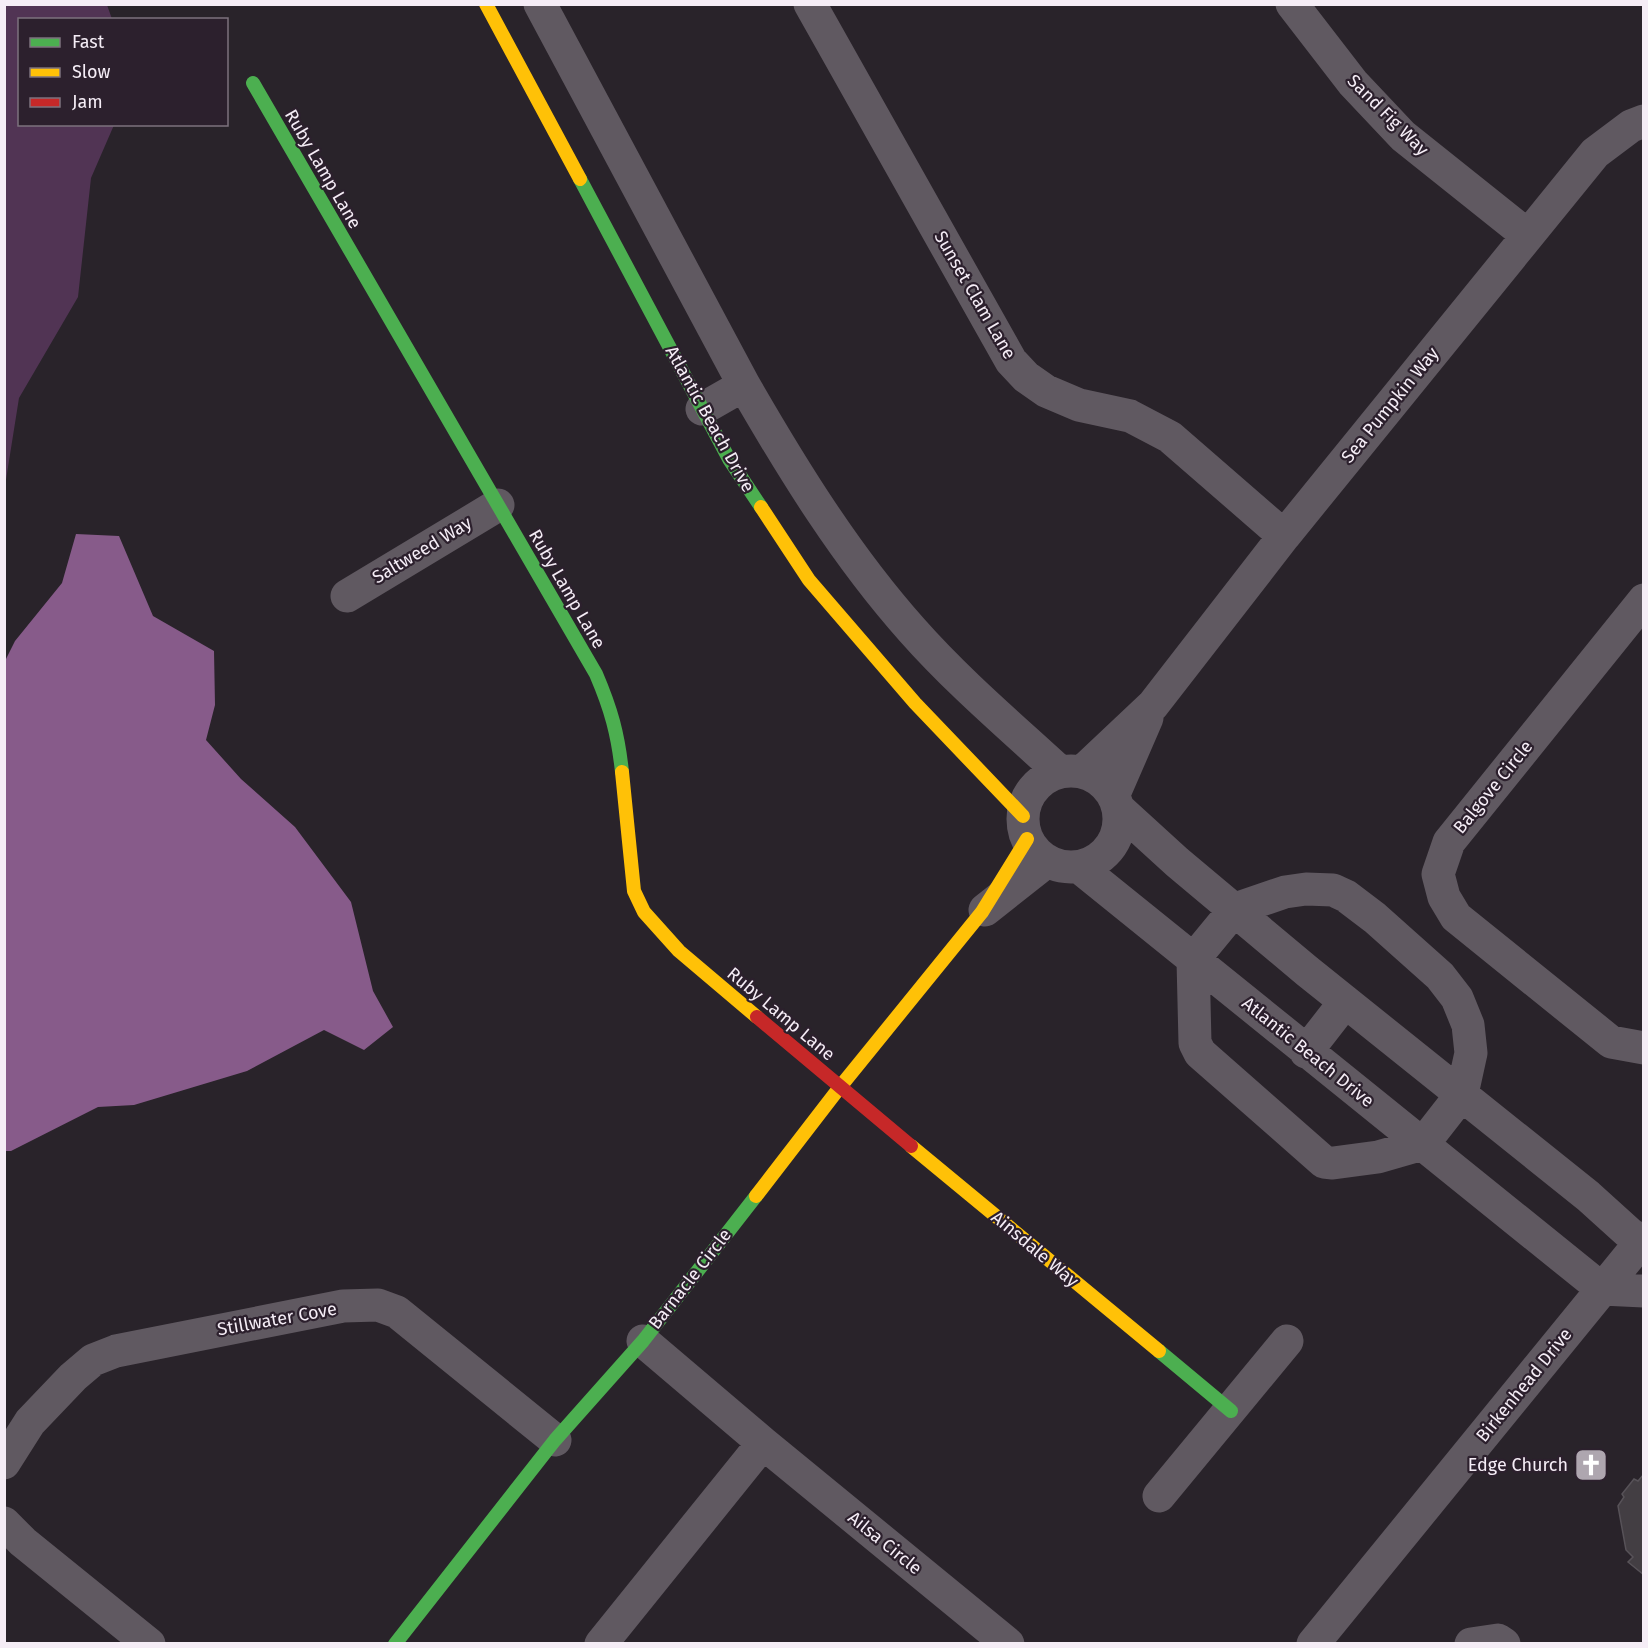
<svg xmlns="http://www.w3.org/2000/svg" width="1648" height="1648" font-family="'Fira Sans',sans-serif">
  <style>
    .green { fill: #513454 }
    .water { fill: #875b8a }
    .building { fill: #433e43; stroke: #575258; stroke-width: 1.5 }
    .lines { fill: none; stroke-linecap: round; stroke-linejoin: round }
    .street { stroke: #605961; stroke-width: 33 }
    .fast { stroke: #4caf50; stroke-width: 14 }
    .slow { stroke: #ffc107; stroke-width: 14 }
    .jam { stroke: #c62828; stroke-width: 14 }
    .labels { text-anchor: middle; stroke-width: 4.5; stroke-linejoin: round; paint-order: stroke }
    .street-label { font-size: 18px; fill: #f5edf6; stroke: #2c202d }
    .poi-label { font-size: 18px; fill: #f5edf6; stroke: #2c202d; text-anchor: end }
  </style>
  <rect width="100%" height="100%" fill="#29232a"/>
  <path class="green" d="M5,4l102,1 5,14 -92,1v104l94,1 -23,53 -13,119 -59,101 -14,88z"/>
  <path class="water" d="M76,534l43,2 34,80 61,35 1,54 -9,35 35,39 54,48 56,75 22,89 20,36 -29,23 -40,-20 -77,41 -113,34 -36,2 -87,44h-6v-490l10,-20 47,-58z"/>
  <path class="building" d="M1644,1474v101l-16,-13 5,-5 -7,-7 -8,-44 6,-9 -2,-3 12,-15 4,2z"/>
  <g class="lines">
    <path class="street" d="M540,4l204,381c49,85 102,171 168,245 45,51 98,96 148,142
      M810,4l201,357 15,16 20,14 33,14 51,11 40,21 114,99
      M1292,4l61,79 50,53 124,99
      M702,409l42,-24
      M347,596l151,-91
      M1644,600l-195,242 -11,32 6,23 12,20 155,125 33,6
      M1023 819a48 48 0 1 1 96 0a48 48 0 1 1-96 0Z
      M1083,771l70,-66 131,-169 311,-383 36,-27 13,-5
      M1114,794l33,-76
      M1120,810l57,52 130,109 281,225 52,47
      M1079,867l523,422
      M1306,889l27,1 13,6 29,22 65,58 17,22 11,27 3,28 -9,41 -39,50 -45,13 -45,6 -9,-1 -124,-109 -5,-10 -2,-83 42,-51 50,-17z
      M985,910l62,-49
      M1306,1052l39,-50
      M1602,1289l42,2
      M643,1341l120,102 245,201
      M4,1463l26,-41 43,-45 20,-17 23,-9 227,-45 35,-1 19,7 158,128
      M1159,1496l128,-155
      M4,1523l19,19 126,102
      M601,1644l162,-201
      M1313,1644l331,-406
      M1471,1644l27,-4 6,4"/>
    <path class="fast" d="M253,83l343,591c15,35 22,60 26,98
      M580,179l149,280 32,48
      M1159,1351l72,60
      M395,1644l160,-204 88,-99 113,-145"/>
    <path class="slow" d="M486,4l94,175
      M761,507l48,73 106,123 108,113
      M622,772l12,119 10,21 35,39 78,66
      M911,1146l248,205
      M756,1196l84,-109 142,-175 45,-73"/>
    <path class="jam" d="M757,1017l154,129"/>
  </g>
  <defs>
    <symbol id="church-square" viewBox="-11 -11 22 22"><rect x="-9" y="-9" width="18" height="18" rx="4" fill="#aea6af" stroke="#2c202d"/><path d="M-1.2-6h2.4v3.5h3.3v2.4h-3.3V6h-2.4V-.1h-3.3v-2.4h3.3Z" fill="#fff"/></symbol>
  </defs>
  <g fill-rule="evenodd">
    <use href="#church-square" x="1572" y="1446" width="38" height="38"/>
  </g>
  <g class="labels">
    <g class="street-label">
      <text transform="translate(1388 115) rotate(45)" y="6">Sand Fig Way</text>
      <text transform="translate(323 169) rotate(60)" y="6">Ruby Lamp Lane</text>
      <text transform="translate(975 295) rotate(60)" y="6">Sunset Clam Lane</text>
      <text transform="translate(1390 405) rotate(-51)" y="6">Sea Pumpkin Way</text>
      <text transform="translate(710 419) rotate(61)" y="6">Atlantic Beach Drive</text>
      <text transform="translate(422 550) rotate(-31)" y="6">Saltweed Way</text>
      <text transform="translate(567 589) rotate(60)" y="6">Ruby Lamp Lane</text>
      <text transform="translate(1493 787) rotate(-51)" y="6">Balgove Circle</text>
      <text transform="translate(781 1014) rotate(40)" y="6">Ruby Lamp Lane</text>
      <text transform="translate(1308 1052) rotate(39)" y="6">Atlantic Beach Drive</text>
      <text transform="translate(1035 1249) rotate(40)" y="6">Ainsdale Way</text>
      <text transform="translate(690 1279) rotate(-52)" y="6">Barnacle Circle</text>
      <text transform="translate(277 1319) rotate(-10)" y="6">Stillwater Cove</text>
      <text transform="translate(1524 1385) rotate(-51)" y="6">Birkenhead Drive</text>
      <text transform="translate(885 1543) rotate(39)" y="6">Ailsa Circle</text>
    </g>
    <g class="poi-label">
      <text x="1568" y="1471">Edge Church</text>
    </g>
  </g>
  <rect width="1648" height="1648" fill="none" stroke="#f5edf6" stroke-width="12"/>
  <rect x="18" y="18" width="210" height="108" fill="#2c202d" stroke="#7c727d" stroke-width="1.5"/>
  <rect x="30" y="38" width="30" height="9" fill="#4caf50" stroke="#7c727d" stroke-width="1.5"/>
  <text x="72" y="48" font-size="18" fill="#f5edf6">Fast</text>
  <rect x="30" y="68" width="30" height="9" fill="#ffc107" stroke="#7c727d" stroke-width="1.5"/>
  <text x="72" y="78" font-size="18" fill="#f5edf6">Slow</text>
  <rect x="30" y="98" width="30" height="9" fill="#c62828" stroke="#7c727d" stroke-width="1.5"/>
  <text x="72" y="108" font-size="18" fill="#f5edf6">Jam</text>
</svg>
